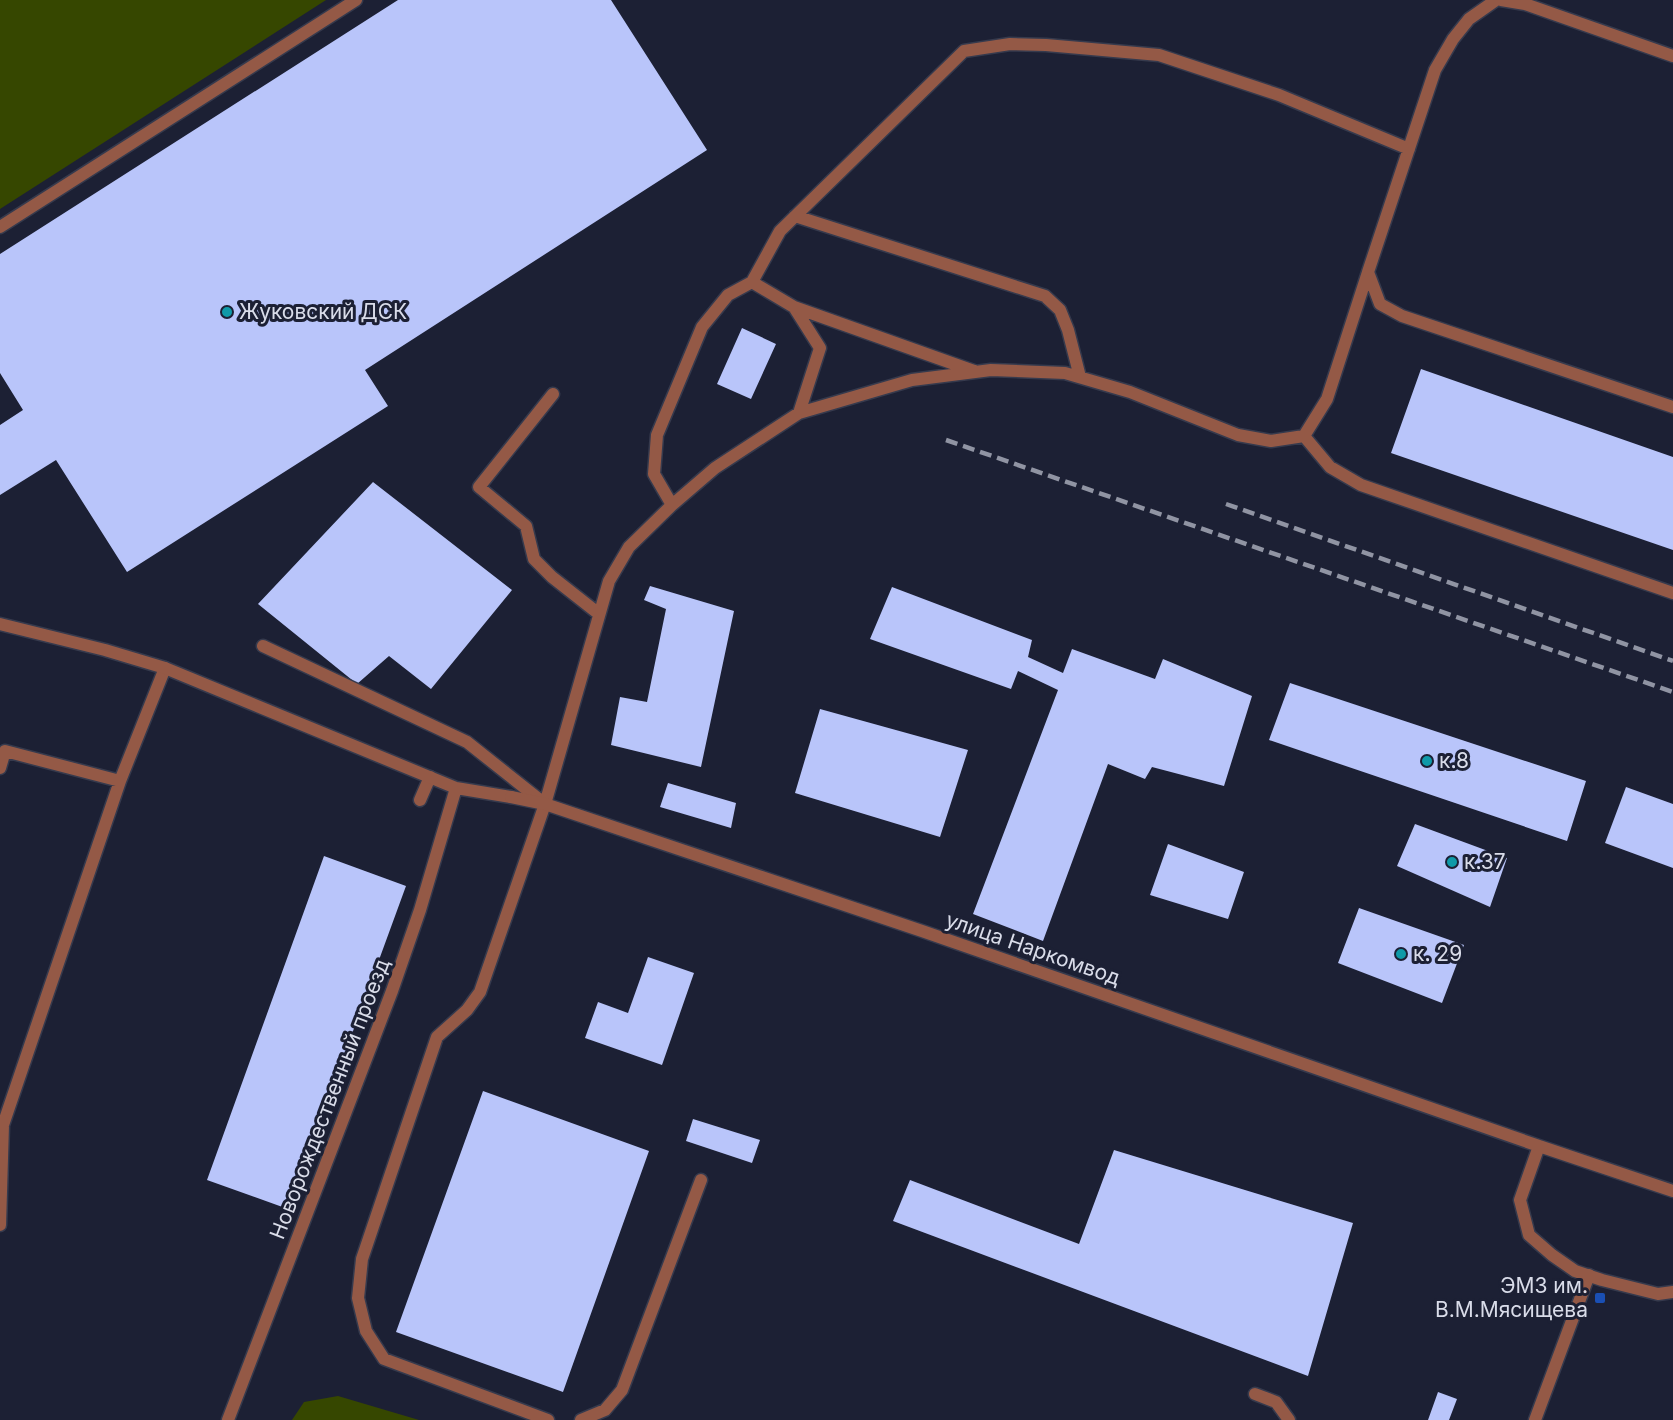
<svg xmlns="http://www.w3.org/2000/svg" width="1673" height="1420" font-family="Inter,sans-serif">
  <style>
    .green { fill: #364700 }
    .building { fill: #b9c5fa }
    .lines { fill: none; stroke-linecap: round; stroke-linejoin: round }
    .service-casing { stroke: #363a4d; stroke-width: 15 }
    .minor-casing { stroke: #363a4d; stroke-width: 15 }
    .tertiary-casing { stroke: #363a4d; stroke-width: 15 }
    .service { stroke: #945946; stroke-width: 12 }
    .minor { stroke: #945946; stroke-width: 12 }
    .tertiary { stroke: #945946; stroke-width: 12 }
    .rail { stroke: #9094a3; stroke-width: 4.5; stroke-dasharray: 12 6; stroke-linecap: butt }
    .culture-dot { fill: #0f9aa8; stroke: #1c2034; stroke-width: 2 }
    .transit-dot { fill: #1a4fb4; stroke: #1c2034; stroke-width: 2 }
    .labels { text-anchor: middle; stroke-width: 6; stroke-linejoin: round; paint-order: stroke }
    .poi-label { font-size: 21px; fill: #d9dce9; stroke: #1c2034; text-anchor: start }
    .street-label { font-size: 21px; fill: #d9dce9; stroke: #1c2034 }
  </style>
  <rect width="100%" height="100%" fill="#1c2034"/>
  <path class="green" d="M0,0h326l-326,209z
    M338,1396l81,24h-127l12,-18z"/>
  <path class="building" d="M398,0h213l96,150 -342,220 23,36 -261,166 -71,-112 -56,35v-70l23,-15 -23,-37v-119z
    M742,328l34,16 -25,55 -34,-15z
    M1421,369l252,88v93l-282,-97z
    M373,482l139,108 -81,99 -42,-33 -32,28 -99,-80z
    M650,586l84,25 -33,156 -90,-22 9,-48 27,5 19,-93 -22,-9z
    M892,587l140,53 -4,17 35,16 9,-24 83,30 8,-20 89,37 -28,90 -72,-19 -7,12 -37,-15 -65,177 -70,-27 85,-224 -40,-19 -7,18 -141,-50z
    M1290,683l296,98 -19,60 -298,-101z
    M820,709l148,41 -28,87 -145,-44z
    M668,783l68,20 -5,25 -71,-21z
    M1626,787l47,17v64l-68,-25z
    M1415,824l92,34 -17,49 -93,-41z
    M1168,844l76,28 -16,47 -78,-24z
    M324,856l82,30 -118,323 -81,-29z
    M1359,908l105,37 -22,58 -104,-40z
    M648,957l46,16 -32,92 -77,-27 13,-36 30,11z
    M483,1091l166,60 -86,241 -167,-60z
    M693,1119l67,21 -8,23 -66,-22z
    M1114,1150l239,73 -45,153 -415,-155 17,-41 169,64z
    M1438,1392l19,7 -8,21h-21z"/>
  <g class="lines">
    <defs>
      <path id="service" d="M1496,0l-27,19 -16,20 -18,31 -67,202 12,32 22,12 271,91
        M1501,0l24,4 148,52
        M795,216l250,80 15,14 8,20 12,47
        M0,227l356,-227
        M794,307l180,64
        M553,394l-74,93 47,39 8,33 18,18 47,37
        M799,413l113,-33 79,-10 74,3 65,19 108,43 33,6 33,-5 23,-37 41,-127
        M1304,436l26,31 31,18 312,108
        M672,505l-18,-31 3,-39 45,-108 26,-32 24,-13
        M263,646l204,96 78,62
        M0,768l5,-17 115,30
        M420,800l10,-23
        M0,1225l3,-100 117,-344 45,-113
        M1255,1394l21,8 13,18
        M548,1420l-164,-61 -18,-28 -8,-33 4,-39 75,-222 30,-27 13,-18 65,-188 64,-223 20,-34 43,-42 43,-37 84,-55 21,-65 -26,-41 -42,-25 28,-51 184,-180 46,-7 36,1 113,10 120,40 130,54
        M581,1420l24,-10 17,-20 79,-210
        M1535,1420l54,-145"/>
      <path id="minor" d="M0,624l105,26 60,18 291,120 55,9
        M228,1420l164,-429 28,-81 36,-122"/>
      <path id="tertiary" d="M511,797l34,7 377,127 617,215 134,45
        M1539,1146l-19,54 9,35 23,20 23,16 27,9 56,14 15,-2"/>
    </defs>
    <use href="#service" class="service-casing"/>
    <use href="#minor" class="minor-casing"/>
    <use href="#tertiary" class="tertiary-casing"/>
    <use href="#service" class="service"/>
    <use href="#minor" class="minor"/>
    <use href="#tertiary" class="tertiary"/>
    <path class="rail" d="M946,440l727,252
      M1226,504l447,157"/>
  </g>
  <g class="culture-dot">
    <circle cx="227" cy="312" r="6"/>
    <circle cx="1427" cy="761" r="6"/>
    <circle cx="1452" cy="862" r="6"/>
    <circle cx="1401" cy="954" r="6"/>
  </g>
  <rect class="transit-dot" x="1594" y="1292" width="12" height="12" rx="3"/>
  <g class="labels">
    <g class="poi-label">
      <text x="239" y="319">Жуковский ДСК</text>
      <text x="1439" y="768">к.8</text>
      <text x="1464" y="869">к.37</text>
      <text x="1413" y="961">к. 29</text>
      <text x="1588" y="1293" text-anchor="end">ЭМЗ им.<tspan x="1588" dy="24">В.М.Мясищева</tspan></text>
    </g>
    <g class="street-label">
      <text transform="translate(1033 949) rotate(19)" y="7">улица Наркомвод</text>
      <text transform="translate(330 1099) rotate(-69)" y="7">Новорождественный проезд</text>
    </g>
  </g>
</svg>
